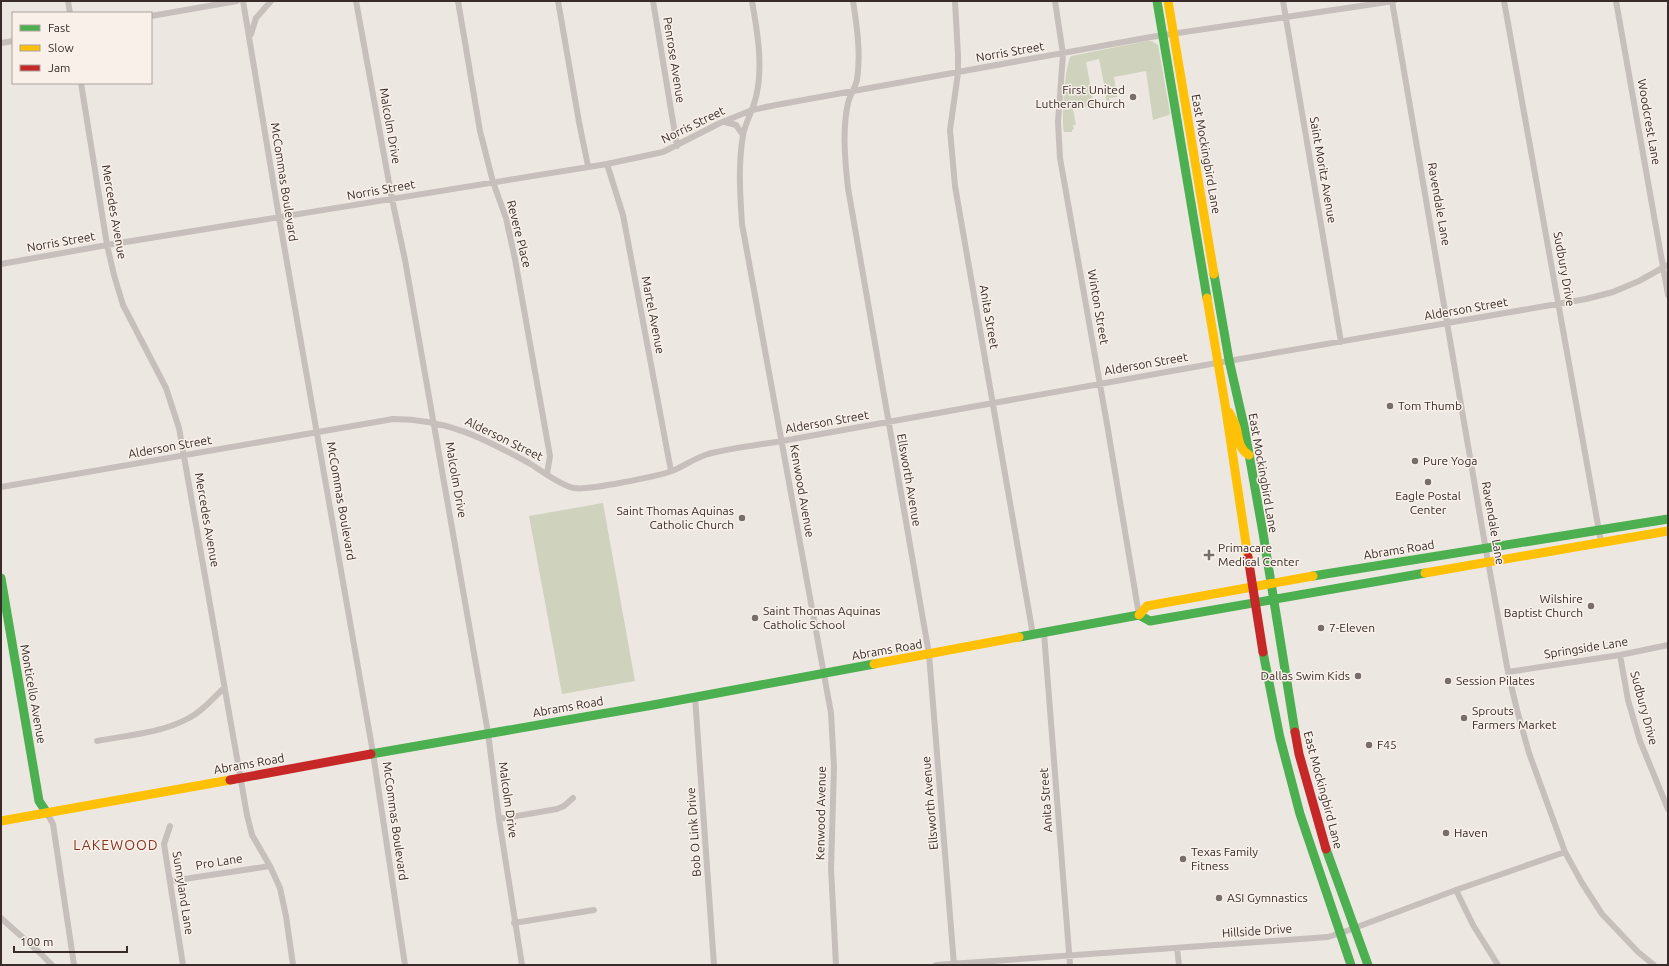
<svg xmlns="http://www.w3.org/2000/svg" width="1669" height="966" font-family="Ubuntu,sans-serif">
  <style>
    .green { fill: #cfd2bc }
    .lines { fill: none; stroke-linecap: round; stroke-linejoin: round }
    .street { stroke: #c6bfbb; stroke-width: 6 }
    .fast { stroke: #4caf50; stroke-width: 9 }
    .slow { stroke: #ffc107; stroke-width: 9 }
    .jam { stroke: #c62828; stroke-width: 9 }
    .poi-dot { fill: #776d6a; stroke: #f9f1e9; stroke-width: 1.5 }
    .labels { text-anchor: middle; stroke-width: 3; stroke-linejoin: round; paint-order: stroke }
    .street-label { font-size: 12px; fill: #372c29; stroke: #f9f1e9 }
    .poi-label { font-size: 12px; fill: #372c29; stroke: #f9f1e9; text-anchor: start }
    .quarter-label { font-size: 14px; letter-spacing: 1px; fill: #843524; stroke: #f9f1e9 }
  </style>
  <rect width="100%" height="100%" fill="#ede7e2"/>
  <path class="green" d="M1147,41h5l6,4 12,68 -1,2 -16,5 -7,-49 -32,6 3,20 -8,1 1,4 -3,1 -2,-9 1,-1 -7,-34 -13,3 8,43 -21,4 3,16h-3l1,4 -2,1v2h-8c-3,-9 1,-69 7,-76z
    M603,503l32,178 -73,13 -33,-178z"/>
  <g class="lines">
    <path class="street" d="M68,1l2,12
      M243,1l36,216 94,536 32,212
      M356,1l36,198 13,61 83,473 11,86 23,146
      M458,1l22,130 13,51 13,36 9,41 35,197 -3,18
      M558,1l21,121 9,44
      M653,1l24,145
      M752,1c5,29 11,62 5,91 -2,15 -11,28 -14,43 -5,30 -3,59 -1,89l89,489 3,54 -3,101 5,97
      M853,1c4,25 8,53 4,79 -2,8 -7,15 -9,23 -6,27 -3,58 0,85l81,466 25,311
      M955,1l3,54v18l-8,57 5,56 78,449
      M1055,1l8,53 -5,68 2,36 47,266 32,191
      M1283,1l58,341
      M1392,1l92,538 24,133 9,38 12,43 36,99 17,31 20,31 36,38 16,13
      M1504,1l97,541
      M1616,1l52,294
      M151,16l86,-15
      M251,34l5,-16 15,-17
      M1,43l12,-2
      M81,83l26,162 7,30 9,30 43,83 13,40 68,387 5,20 18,31 10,22 6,28 7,49
      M725,122l11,3 7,10
      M607,164l16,51 48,256
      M1,264l106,-19 500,-81 56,-12 57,-29 32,-13 24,-5 375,-68 243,-36
      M1,487l392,-68c54,0 90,19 136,44 13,8 31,22 45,25 12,3 84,-12 98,-17 12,-5 23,-13 36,-17 24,-6 49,-9 74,-13l429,-77 375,-65 27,-7 26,-11 29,-16
      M1044,633l26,332
      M1620,655l8,45 12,41 28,68
      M1508,672l112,-17 48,-10
      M695,697l19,268
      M97,741c31,-6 65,-8 92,-23 14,-7 24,-20 35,-30
      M47,813l6,11 21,141
      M499,819l58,-10 7,-3 9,-8
      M170,826l-6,18 19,121
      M171,881l99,-15
      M1456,890l17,35 25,40
      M1,918l39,35 12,12
      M514,923l80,-13
      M1177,948l2,17
      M936,965l392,-28 13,-4 115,-43 109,-38"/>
    <path class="fast" d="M1157,1l50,297
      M1214,274l15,86 15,66 19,107 32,199
      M1313,576l355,-57
      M1,578l38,223 8,12
      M1019,637l120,-22 11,6 275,-48
      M1263,652l17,86 20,76 51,151
      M371,754l282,-49 221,-41
      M1326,849l42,116"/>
    <path class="slow" d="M1168,1l46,273
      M1207,298l18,106 23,153
      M1229,412c3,5 5,9 7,15 3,11 2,22 13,28
      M1425,573l243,-42
      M1139,615l8,-9 166,-30
      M874,664l145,-27
      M1,821l229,-41"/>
    <path class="jam" d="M1248,557l15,95
      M1295,732l4,22 27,95
      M230,780l141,-26"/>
  </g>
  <g class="poi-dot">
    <circle cx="1133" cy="97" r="4"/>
    <circle cx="1390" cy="406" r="4"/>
    <circle cx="1415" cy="461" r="4"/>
    <circle cx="1428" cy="482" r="4"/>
    <circle cx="742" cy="518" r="4"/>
    <path d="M1207 549h4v4h4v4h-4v4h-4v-4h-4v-4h4z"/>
    <circle cx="1591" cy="606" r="4"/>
    <circle cx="755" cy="618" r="4"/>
    <circle cx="1321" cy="628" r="4"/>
    <circle cx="1358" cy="676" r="4"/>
    <circle cx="1448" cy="681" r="4"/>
    <circle cx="1464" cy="718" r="4"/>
    <circle cx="1369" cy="745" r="4"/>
    <circle cx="1446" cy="833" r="4"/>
    <circle cx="1183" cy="859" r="4"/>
    <circle cx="1219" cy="898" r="4"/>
  </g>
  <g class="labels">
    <g class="street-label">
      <text transform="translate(1010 52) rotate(-10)" y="4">Norris Street</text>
      <text transform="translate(674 60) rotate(81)" y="4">Penrose Avenue</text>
      <text transform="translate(1649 122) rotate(80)" y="4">Woodcrest Lane</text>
      <text transform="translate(693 125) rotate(-26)" y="4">Norris Street</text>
      <text transform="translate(390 126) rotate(80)" y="4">Malcolm Drive</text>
      <text transform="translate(1206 154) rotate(80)" y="4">East Mockingbird Lane</text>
      <text transform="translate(1323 170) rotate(80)" y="4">Saint Moritz Avenue</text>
      <text transform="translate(284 182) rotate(81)" y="4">McCommas Boulevard</text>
      <text transform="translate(381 190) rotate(-10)" y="4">Norris Street</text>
      <text transform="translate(1439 204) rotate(80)" y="4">Ravendale Lane</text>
      <text transform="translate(114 212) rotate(80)" y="4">Mercedes Avenue</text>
      <text transform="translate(519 234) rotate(76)" y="4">Revere Place</text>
      <text transform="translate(61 242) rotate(-10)" y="4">Norris Street</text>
      <text transform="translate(1564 269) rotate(80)" y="4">Sudbury Drive</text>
      <text transform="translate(1098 307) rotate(80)" y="4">Winton Street</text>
      <text transform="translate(1466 309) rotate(-10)" y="4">Alderson Street</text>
      <text transform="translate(653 315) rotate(79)" y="4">Martel Avenue</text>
      <text transform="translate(989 317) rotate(80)" y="4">Anita Street</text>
      <text transform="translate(1146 364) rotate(-10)" y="4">Alderson Street</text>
      <text transform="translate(827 422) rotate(-10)" y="4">Alderson Street</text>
      <text transform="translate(504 439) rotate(26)" y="4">Alderson Street</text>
      <text transform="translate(170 447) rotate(-10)" y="4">Alderson Street</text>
      <text transform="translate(1263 473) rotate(80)" y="4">East Mockingbird Lane</text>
      <text transform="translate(456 480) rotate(80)" y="4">Malcolm Drive</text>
      <text transform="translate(909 480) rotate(80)" y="4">Ellsworth Avenue</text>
      <text transform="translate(802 491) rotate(80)" y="4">Kenwood Avenue</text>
      <text transform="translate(341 501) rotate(80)" y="4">McCommas Boulevard</text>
      <text transform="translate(207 520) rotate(80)" y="4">Mercedes Avenue</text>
      <text transform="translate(1493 523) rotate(80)" y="4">Ravendale Lane</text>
      <text transform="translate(1399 550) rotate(-9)" y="4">Abrams Road</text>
      <text transform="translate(1586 648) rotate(-9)" y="4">Springside Lane</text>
      <text transform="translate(887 650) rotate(-10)" y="4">Abrams Road</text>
      <text transform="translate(33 694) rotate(80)" y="4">Monticello Avenue</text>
      <text transform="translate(568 707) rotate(-10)" y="4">Abrams Road</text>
      <text transform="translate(1644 708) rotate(75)" y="4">Sudbury Drive</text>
      <text transform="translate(249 764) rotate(-10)" y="4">Abrams Road</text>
      <text transform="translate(1323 790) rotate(75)" y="4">East Mockingbird Lane</text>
      <text transform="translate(508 800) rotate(82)" y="4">Malcolm Drive</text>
      <text transform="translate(1046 800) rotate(-94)" y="4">Anita Street</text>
      <text transform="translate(930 803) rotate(-95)" y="4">Ellsworth Avenue</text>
      <text transform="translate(821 813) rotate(-89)" y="4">Kenwood Avenue</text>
      <text transform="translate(395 821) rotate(82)" y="4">McCommas Boulevard</text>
      <text transform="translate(694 832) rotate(-94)" y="4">Bob O Link Drive</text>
      <text transform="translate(219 862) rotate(-9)" y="4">Pro Lane</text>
      <text transform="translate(183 893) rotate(81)" y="4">Sunnyland Lane</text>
      <text transform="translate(1257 931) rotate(-4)" y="4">Hillside Drive</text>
    </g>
    <g class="poi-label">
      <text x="1125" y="94" text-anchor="end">First United<tspan x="1125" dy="14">Lutheran Church</tspan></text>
      <text x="1398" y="410">Tom Thumb</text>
      <text x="1423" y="465">Pure Yoga</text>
      <text x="1428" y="500" text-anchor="middle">Eagle Postal<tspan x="1428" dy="14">Center</tspan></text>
      <text x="734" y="515" text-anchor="end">Saint Thomas Aquinas<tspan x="734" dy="14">Catholic Church</tspan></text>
      <text x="1218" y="552">Primacare<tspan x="1218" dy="14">Medical Center</tspan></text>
      <text x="1583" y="603" text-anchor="end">Wilshire<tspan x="1583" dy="14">Baptist Church</tspan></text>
      <text x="763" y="615">Saint Thomas Aquinas<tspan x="763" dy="14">Catholic School</tspan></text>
      <text x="1329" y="632">7-Eleven</text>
      <text x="1350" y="680" text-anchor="end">Dallas Swim Kids</text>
      <text x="1456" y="685">Session Pilates</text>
      <text x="1472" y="715">Sprouts<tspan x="1472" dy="14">Farmers Market</tspan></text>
      <text x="1377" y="749">F45</text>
      <text x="1454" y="837">Haven</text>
      <text x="1191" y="856">Texas Family<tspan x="1191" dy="14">Fitness</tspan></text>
      <text x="1227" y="902">ASI Gymnastics</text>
    </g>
    <g class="quarter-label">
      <text x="116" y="850">LAKEWOOD</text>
    </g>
  </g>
  <rect width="1669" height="966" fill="none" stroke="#372c29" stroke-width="4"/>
  <rect x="12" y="12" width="140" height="72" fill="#f9f1e9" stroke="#aba29c"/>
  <rect x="20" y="25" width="20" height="6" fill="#4caf50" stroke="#aba29c"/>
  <text x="48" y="32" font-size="12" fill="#372c29">Fast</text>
  <rect x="20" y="45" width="20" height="6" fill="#ffc107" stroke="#aba29c"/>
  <text x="48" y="52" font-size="12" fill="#372c29">Slow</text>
  <rect x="20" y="65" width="20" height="6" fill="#c62828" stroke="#aba29c"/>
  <text x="48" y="72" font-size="12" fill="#372c29">Jam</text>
  <path d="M14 946v6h113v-6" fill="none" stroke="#372c29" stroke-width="2"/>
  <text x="20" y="946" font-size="12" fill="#372c29" stroke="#f9f1e9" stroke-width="3" paint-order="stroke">100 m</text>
</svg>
